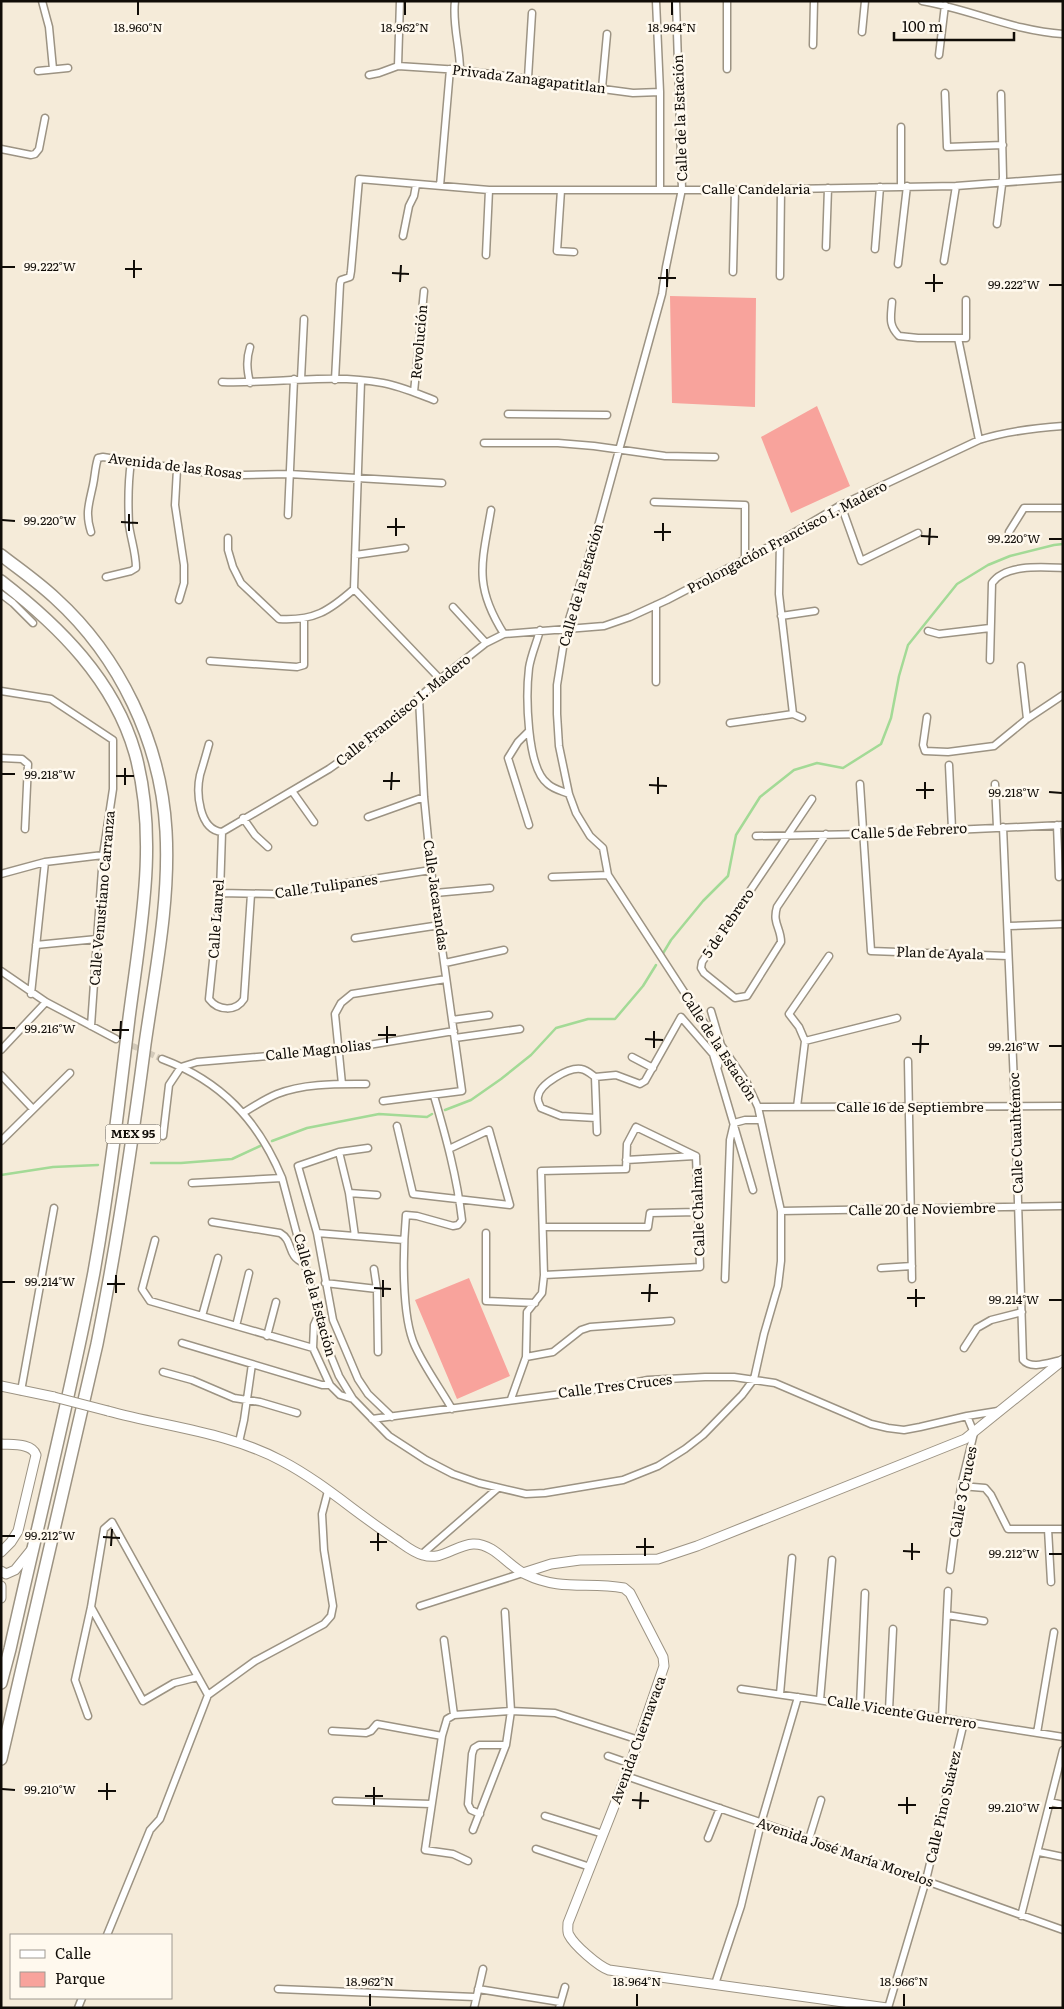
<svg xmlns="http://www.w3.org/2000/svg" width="1064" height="2009" font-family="Literata,serif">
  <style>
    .green { fill: #f8a39c }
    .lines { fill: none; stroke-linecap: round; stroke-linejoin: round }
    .stream { stroke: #a3da96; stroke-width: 2.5 }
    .street-tunnel { stroke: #d3caba; stroke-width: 6; stroke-dasharray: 6 3; stroke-linecap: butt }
    .street-casing { stroke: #9c9383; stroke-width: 9 }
    .secondary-casing { stroke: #9c9383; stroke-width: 11 }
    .highway-casing { stroke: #9c9383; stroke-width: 14 }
    .street { stroke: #fff; stroke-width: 6 }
    .secondary { stroke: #fff; stroke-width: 9 }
    .highway { stroke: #fff; stroke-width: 11 }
    .secondary-bridge-casing { stroke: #9c9383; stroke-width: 11; stroke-linecap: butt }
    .secondary-bridge { stroke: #fff; stroke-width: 9 }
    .ticks { fill: none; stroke: #100c07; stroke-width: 2 }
    .labels { text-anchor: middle; stroke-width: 5; stroke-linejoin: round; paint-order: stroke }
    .shield { fill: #fff9ee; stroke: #58534c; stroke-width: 1 }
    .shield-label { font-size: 12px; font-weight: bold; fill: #100c07 }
    .street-label { font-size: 14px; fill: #100c07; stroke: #fff9ee }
    .ticks-label { font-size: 12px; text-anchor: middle; fill: #100c07; stroke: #fff9ee; stroke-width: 5; stroke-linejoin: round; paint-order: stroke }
  </style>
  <rect width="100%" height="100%" fill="#f5ebd9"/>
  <path class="green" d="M670,296l86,2 -1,109 -83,-4z
    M817,406l33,80 -59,27 -30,-76z
    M469,1278l41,98 -53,23 -42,-99z"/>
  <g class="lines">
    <path class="stream" d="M662,955l9,-15 32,-39 25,-25 8,-41 24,-38 34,-27 23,-7 26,5 38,-24 10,-26 8,-42 9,-31 49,-61 31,-19 22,-9 44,-11 9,-1
      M445,1110l26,-10 30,-21 30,-24 25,-27 32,-9h27l28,-33 13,-21
      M272,1141l35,-13 72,-14 48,3 5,-3
      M151,1163h30l51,-4 28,-13
      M1,1175l52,-8 45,-2"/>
    <path class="street-tunnel" d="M124,1042l38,17"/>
    <defs>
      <path id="street" d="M42,1l7,26 4,42
        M455,1c-3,23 5,46 5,69
        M656,1l4,91v98
        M922,1c48,8 92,30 141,33
        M862,32l3,-31
        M813,45l1,-44
        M939,55l6,-50
        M398,66l2,-65
        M727,69v-68
        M38,71l30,-3
        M369,75l10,-2 19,-7 62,4 173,23 27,-1
        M528,78l4,-65
        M602,88l5,-54
        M945,93l2,54 56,-2
        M901,127v60
        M1,149l30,6 4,-1 4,-5 6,-31
        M440,186l10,-117
        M561,190l-4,61 17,1
        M997,224l6,-47 -2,-83
        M403,236l6,-30 5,-10 2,-11
        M826,247l2,-59
        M875,249l5,-62
        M486,255l3,-65
        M944,261l12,-75
        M898,264l9,-78
        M733,272l2,-82
        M780,276l1,-87
        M892,302c-1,15 -4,23 7,34l19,2h48v-38
        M958,338l21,102
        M250,347c-4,13 -3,23 0,36
        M301,379l3,-60
        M335,380l5,-96 1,-4 9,-3 1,-6 8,-92 130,11h246l221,-4 107,-8
        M361,381l-7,208 86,90
        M222,382c53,2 108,-9 161,1 17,3 35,11 51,17
        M414,392l10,-101
        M508,414l99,1
        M484,443h74l36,3 71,10 50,1
        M177,469l-2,36 9,60v18l-5,17
        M654,502l91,3v54
        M841,505l20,56 57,-28
        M491,510c-9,53 -18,75 13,124
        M288,515l6,-136
        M91,532c-6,-19 -2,-28 2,-47 2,-9 2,-18 5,-27l5,-1 106,16 34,2 46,-1 153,9
        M1009,532l15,-24h39
        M228,538v12l5,17 8,16 38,36c35,2 50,-8 75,-30
        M780,541l-1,53 14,120 9,4
        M355,555l50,-7
        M106,577l25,-6 5,-3c0,-15 -5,-28 -7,-43 -1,-21 -1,-43 2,-63
        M1,594l12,9 20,20
        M656,605v77
        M453,607l33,36
        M781,616l34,-5
        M540,630c-3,12 -9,25 -11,38 -3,25 -3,100 19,116 5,5 14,7 21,10
        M928,631l11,3 51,-6
        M990,660l2,-77c13,-19 50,-16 71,-15
        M210,661l87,6 7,-2v-46
        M1021,666l6,53
        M1,691l50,8 62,41v49l-10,66 -12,171
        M927,717l-4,28 2,6 23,1 46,-6 33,-27 36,-24
        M730,723l63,-9
        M209,744c-3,11 -6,21 -9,31 -4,18 -1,55 22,57
        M1,758l21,1 6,5 -3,65
        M949,765l3,64
        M860,784l11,167 137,5
        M995,784l2,43
        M292,791l22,31
        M812,799l-110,163 -1,6 3,5 31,25 12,-2 34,-54c0,-14 -9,-19 -4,-35l49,-73
        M368,817l56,-20
        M243,818l12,17 13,12
        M529,825l-21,-67 10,-16 11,-11
        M1057,825l2,52
        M1003,827l12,280 8,253c8,10 27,2 39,0
        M222,832l107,-63 44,-31 67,-59 46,-36 18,-9 100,-8 26,-9 37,-17 113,-59 61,-36 138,-65c28,-9 55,-12 84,-14
        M222,832l-2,61 -11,106c9,12 27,13 35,0l7,-105
        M756,836l109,-2 198,-9
        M1,874l44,-12 58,-7
        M552,877l56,-2
        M220,893l57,1 154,-24
        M435,893l55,-5
        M1008,926l55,-2
        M355,938l85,-13
        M36,945l61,-6
        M445,963l59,-13
        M1,971l45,31 70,37
        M31,994l14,-132
        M711,1011l10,34 -3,21
        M452,1020l37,-5
        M455,1038l65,-9
        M805,1041l92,-23
        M1,1050l45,-48
        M632,1057l21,11
        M162,1059c59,22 96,61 120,119l44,166 13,32 14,23 36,37 37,24 27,14 26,9 47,11 19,-1 78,-13 35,-14 27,-17 18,-14 39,-40 12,-16 10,-45 14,-48 3,-25v-50l-23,-104 -11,-24 -26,-38 -9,-10 -104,-160 -5,-27 -13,-12 -14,-23 -7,-19 -10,-48 -2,-32v-29l9,-56 31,-99 65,-236 4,-27 16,-78 -6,-188
        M908,1061l4,218
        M1,1075l32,34
        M595,1077l2,55
        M342,1084l-7,-70 6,-11 11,-9 94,-15
        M434,1096c12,41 23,81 28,124l-4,5 -5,1 -36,-10 -11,-1c-3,33 -5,101 9,131 10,22 25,42 37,63
        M383,1101l79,-10 -31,-221 -7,-73 -5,-99
        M758,1107l305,-1
        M797,1107l8,-66 -6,-14 -10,-13 40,-58
        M243,1113c11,-7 22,-14 34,-19 27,-11 61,-10 89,-10
        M596,1118l-35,-2 -20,-8c-1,-3 -4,-7 -3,-11 1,-13 31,-30 43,-28 6,1 10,5 14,8l21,-2 24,9 5,-3 36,-64 32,37 40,136
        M397,1126l16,68 97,11 -21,-75 -40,19
        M163,1136l6,-51 12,-18 16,-5 141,-12 116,-19
        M1,1141l69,-68
        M368,1148l-29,4 -41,14 19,67 16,87 25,59 10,15 24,23
        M339,1152l10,41 6,43
        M626,1160l69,-4
        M192,1183l90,-5
        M349,1193l28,2
        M781,1211l282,-5
        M212,1222l68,11c14,8 6,23 24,30
        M543,1227h105l2,-14 48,-1
        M317,1233l87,7
        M486,1233v68l49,2
        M155,1240l-13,49 8,12 163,47
        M881,1268l31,-2
        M374,1269l3,20 1,63
        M544,1275l156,-8 -4,-111
        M725,1279l5,-139 4,-17 11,-3h16
        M325,1283l52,6
        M202,1316l16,-58
        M318,1316l-4,9 -1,23 17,37 10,10 13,4
        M236,1326l13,-53
        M267,1336l9,-34
        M182,1343l140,42h8
        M964,1348l13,-20 14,-8 31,-8
        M526,1357l27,-5 28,-22 9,-3 81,-6
        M163,1372l29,8 42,18 26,4 37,11
        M21,1391l33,-183
        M511,1399l15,-42 1,-45 15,-19 2,-18 -3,-104 85,-2 1,-25 9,-17 60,29
        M372,1419l235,-31 41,-8 57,-3h29l41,6 96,41 17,4 16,2 16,-3 47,-11 31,-5
        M239,1442l5,-22 8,-56
        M961,1486l24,2 6,7 17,34h55
        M1048,1529l3,53
        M421,1555l77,-67
        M950,1570l11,-84 13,-53 -7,-17
        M420,1606l103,-33
        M91,1607l52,94 31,-18 24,-6
        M947,1615l37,6
        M444,1640l10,75
        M741,1689l201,29 121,19
        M780,1694l12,-136
        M820,1700l12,-140
        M860,1706l5,-113
        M889,1710l4,-81
        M88,1716l-13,-36 16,-73 13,-78 8,-7 96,173
        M942,1718l6,-127
        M332,1731l34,2 5,-2 6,-7 65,12
        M1037,1733l17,-101
        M608,1756l23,8
        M626,1776l183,63 254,91
        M336,1801l95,3
        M1050,1802l13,3
        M480,1814l-9,-4 -3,-6 4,-50 2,-6 5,-3h27
        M545,1816l58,18
        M473,1830l33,-85 5,-34 -6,-99
        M708,1838l12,-30
        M809,1839l12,-39
        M536,1849l54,18
        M1039,1852l24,5
        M468,1861l-15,-7 -28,-4 17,-114 5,-17 7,-4 57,-4 44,2 84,27
        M1021,1916l42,-166
        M107,1935l43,-105 10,-11 48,-124 47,-34 69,-37 7,-8 2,-10 -9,-56 -2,-36 6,-23
        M715,1984l26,-78 20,-83 37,-126
        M278,1989l197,8
        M478,1989l82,13
        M78,2008l4,-10
        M474,2008l9,-39
        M559,2008l6,-21
        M888,2008l38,-128 38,-158"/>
      <path id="secondary" d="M1,1386l53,11
        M108,1411c58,16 120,21 174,50 40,21 74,52 112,77 8,5 19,15 29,17 19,6 32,-10 50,-11 21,-1 35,22 52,30 37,18 63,7 99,14l6,5 33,64 1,9 -38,110 -58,147c0,4 -1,9 1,12 5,10 29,31 40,35l278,38
        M1,1444c11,1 31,-1 35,11l-18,76 -7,11 -10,10
        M1,1571l5,3 9,-4 17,-21
        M523,1573l28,-9 29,-4 78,-1 39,-13 268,-107 98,-79
        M1,1586v12"/>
      <path id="highway" d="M1,555c18,14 37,27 54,43 65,59 106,145 111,233 4,71 -11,143 -21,213 -13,100 -28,200 -48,300l-96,415
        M1,581c58,45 113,99 134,172 24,86 5,179 -6,265 -10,85 -20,170 -35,254 -24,126 -56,251 -84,377l-9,34"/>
    </defs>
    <use href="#street" class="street-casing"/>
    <use href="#secondary" class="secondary-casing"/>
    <use href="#highway" class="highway-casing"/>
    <use href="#street" class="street"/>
    <use href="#secondary" class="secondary"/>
    <use href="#highway" class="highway"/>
    <defs>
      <path id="secondary-bridge" d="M54,1397l54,14"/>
    </defs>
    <use href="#secondary-bridge" class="secondary-bridge-casing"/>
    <use href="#secondary-bridge" class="secondary-bridge"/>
  </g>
  <path class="ticks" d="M138,15v-13M405,15v-13M672,15v-13M2,267h13M125,269h17M392,273l17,1M134,278v-18M658,278h18M400,282l1,-17M925,283h18M1049,285h13M667,287v-18M934,292v-18M2,520l13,1M121,522l17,1M387,527h18M129,531v-17M654,532h17M396,536v-18M921,536l17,1M1049,539h13M663,541v-18M929,545l1,-17M2,774h13M116,776h18M383,781h17M125,785v-17M649,785l18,1M391,790l1,-18M916,790h18M1049,792l13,1M658,794v-17M925,799v-17M2,1028h13M112,1030h17M378,1035h18M120,1039l1,-18M645,1039l18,1M387,1043v-17M912,1044h17M1049,1046h13M654,1048v-17M920,1053l1,-18M2,1282h13M107,1284h18M374,1288l17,1M116,1293v-18M641,1293h17M383,1297v-17M907,1298h18M1049,1300h13M649,1302l1,-18M916,1307v-18M2,1536h13M103,1537l17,1M370,1542h17M111,1546l1,-17M636,1547h18M378,1551v-18M903,1551l17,1M1049,1554h13M645,1556v-18M912,1560v-17M2,1789l13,1M98,1791h18M365,1796h18M107,1800v-17M632,1800l17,1M374,1805v-18M898,1805h18M1049,1808h13M640,1809l1,-17M907,1814v-17M370,2006v-12M637,2006v-12M904,2006v-12"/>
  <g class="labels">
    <rect class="shield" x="105.5" y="1124.5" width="55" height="19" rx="4"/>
    <g class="shield-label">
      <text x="133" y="1138">MEX 95</text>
    </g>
    <g class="street-label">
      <text transform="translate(529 79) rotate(7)" y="5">Privada Zanagapatitlan</text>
      <text transform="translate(680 118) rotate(-92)" y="5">Calle de la Estación</text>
      <text x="756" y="194">Calle Candelaria</text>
      <text transform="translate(419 342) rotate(-85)" y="5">Revolución</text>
      <text transform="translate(175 466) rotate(7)" y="5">Avenida de las Rosas</text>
      <text transform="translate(787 537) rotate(-28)" y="5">Prolongación Francisco I. Madero</text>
      <text transform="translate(581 585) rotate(-74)" y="5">Calle de la Estación</text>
      <text transform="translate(403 710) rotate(-39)" y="5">Calle Francisco I. Madero</text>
      <text transform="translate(909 831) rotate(-3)" y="5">Calle 5 de Febrero</text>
      <text transform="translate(326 886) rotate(-8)" y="5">Calle Tulipanes</text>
      <text transform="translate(436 895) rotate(82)" y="5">Calle Jacarandas</text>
      <text transform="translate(102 898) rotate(-85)" y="5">Calle Venustiano Carranza</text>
      <text transform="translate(216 919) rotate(-86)" y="5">Calle Laurel</text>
      <text transform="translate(728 923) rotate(-56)" y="5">5 de Febrero</text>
      <text transform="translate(940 953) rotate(2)" y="5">Plan de Ayala</text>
      <text transform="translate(719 1046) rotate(57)" y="5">Calle de la Estación</text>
      <text transform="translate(318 1050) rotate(-6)" y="5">Calle Magnolias</text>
      <text x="910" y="1112">Calle 16 de Septiembre</text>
      <text transform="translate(1016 1133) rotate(-92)" y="5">Calle Cuauhtémoc</text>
      <text transform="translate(922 1209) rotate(-1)" y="5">Calle 20 de Noviembre</text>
      <text transform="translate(698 1212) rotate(-92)" y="5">Calle Chalma</text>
      <text transform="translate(315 1295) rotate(75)" y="5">Calle de la Estación</text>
      <text transform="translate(615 1386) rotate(-7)" y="5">Calle Tres Cruces</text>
      <text transform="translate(963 1492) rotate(-79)" y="5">Calle 3 Cruces</text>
      <text transform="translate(902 1712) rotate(9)" y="5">Calle Vicente Guerrero</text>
      <text transform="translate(638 1740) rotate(-70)" y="5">Avenida Cuernavaca</text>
      <text transform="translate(943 1807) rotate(-77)" y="5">Calle Pino Suárez</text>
      <text transform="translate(845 1852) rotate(19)" y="5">Avenida José María Morelos</text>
    </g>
  </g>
  <g class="ticks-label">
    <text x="138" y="32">18.960°N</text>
    <text x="405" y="32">18.962°N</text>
    <text x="672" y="32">18.964°N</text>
    <text x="50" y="271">99.222°W</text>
    <text x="1014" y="289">99.222°W</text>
    <text x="50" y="525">99.220°W</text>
    <text x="1014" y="543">99.220°W</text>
    <text x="50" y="779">99.218°W</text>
    <text x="1014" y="797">99.218°W</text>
    <text x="50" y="1033">99.216°W</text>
    <text x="1014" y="1051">99.216°W</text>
    <text x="50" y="1286">99.214°W</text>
    <text x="1014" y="1304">99.214°W</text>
    <text x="50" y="1540">99.212°W</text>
    <text x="1014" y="1558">99.212°W</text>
    <text x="50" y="1794">99.210°W</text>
    <text x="1014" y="1812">99.210°W</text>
    <text x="370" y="1986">18.962°N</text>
    <text x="637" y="1986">18.964°N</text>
    <text x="904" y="1986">18.966°N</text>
  </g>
  <rect width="1064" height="2009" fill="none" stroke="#100c07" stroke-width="5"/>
  <rect x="10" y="1934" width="162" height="65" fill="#fff9ee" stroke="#9f9a92"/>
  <rect x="20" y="1950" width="25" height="8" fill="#ffffff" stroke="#9f9a92"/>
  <text x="55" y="1959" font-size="15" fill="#100c07">Calle</text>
  <rect x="20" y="1972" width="25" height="15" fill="#f8a39c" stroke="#9f9a92"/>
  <text x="55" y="1984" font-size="15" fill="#100c07">Parque</text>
  <path d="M894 32v8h120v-8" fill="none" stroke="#100c07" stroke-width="2.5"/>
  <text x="902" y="32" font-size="15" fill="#100c07" stroke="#fff9ee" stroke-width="4" paint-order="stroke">100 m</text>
</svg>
